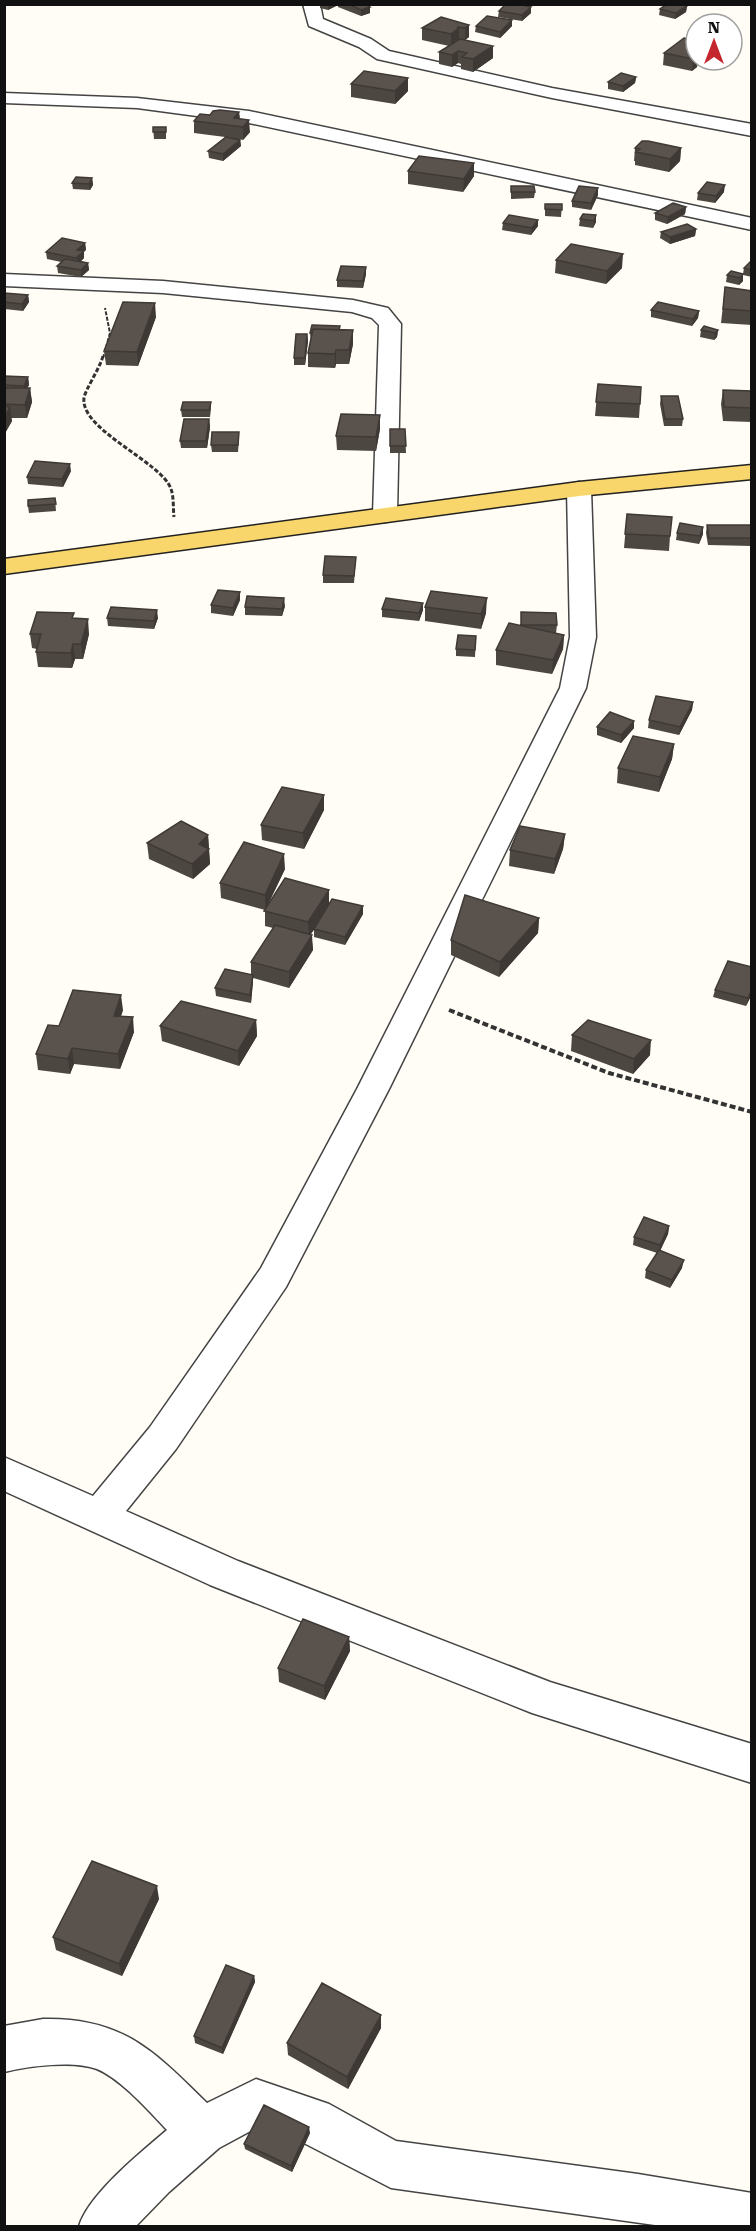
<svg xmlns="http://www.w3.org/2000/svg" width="756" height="2231" font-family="'Roboto Serif',serif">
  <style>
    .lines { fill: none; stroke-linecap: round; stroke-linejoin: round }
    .minor-casing { stroke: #444; stroke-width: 3 }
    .major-casing { stroke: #222; stroke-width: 3 }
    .path-far2 { stroke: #333; stroke-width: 2; stroke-dasharray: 4 1.5; stroke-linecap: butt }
    .path-far1 { stroke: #333; stroke-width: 3; stroke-dasharray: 4.5 2; stroke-linecap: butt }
    .path { stroke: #333; stroke-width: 4; stroke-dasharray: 6 3; stroke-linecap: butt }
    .minor { fill: #fff; fill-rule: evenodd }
    .major { fill: #f9d66b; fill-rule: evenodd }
    .wall { fill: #4d4742 }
    .shaded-wall { fill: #3f3936 }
    .building { fill: #5a524d; stroke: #3f3936; stroke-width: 1.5 }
  </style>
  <rect width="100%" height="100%" fill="#fffdf5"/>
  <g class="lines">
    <defs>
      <path id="minor" d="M303,4h17l3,15 48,20 18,12 163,37 200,36v12l-200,-38 -175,-39 -18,-12 -50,-21z
        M4,93l133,5 112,13 503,107v12l-503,-107 -112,-15 -133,-5z
        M4,274l159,7 190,19 35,8 13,16 -4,191 -3,5 -9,2 -9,-2 -3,-5 6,-190 -7,-7 -20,-6 -189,-19 -159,-7z
        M579,482l8,2 4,5 5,148 -10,51 -197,401 -103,198 -110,162 -50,62 112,50 312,121 202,62v39l-220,-70 -322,-128 -206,-94v-34l89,39 57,-69 111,-159 96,-179 203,-401 10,-51 -3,-148 4,-5z
        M43,2019c79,-2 111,32 164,84l49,-24 73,25 67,37 242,33 114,19v33h-90l-271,-38 -89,-46 -44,-15 -39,21 -50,44 -33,34h-57c10,-32 61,-73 88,-96 -18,-19 -46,-51 -70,-61 -24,-9 -68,-3 -93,3v-46z"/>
      <path id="major" d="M752,465v14l-173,17 -575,78v-15l575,-77z"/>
    </defs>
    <use href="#minor" class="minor-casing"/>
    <use href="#major" class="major-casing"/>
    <path class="path-far2" d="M103,358l7,-25 -5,-25"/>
    <path class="path-far1" d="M103,356c-3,12 -18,34 -19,42 -4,32 78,64 87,91 3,8 2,20 3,28"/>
    <path class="path" d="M449,1010l160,63 143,39"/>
    <use href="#minor" class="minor"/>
    <use href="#major" class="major"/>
  </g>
  <path class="wall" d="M320,4h46v1l4,8 -9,3 -23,-9v-2l-10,5 -8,-2z
    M687,6l-1,6 -11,7 -16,-4 1,-6z
    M499,11l32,2 -9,8 -24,-4z
    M512,20v6l-12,12 -25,-6 1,-6z
    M469,25v12l-4,3 28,18 -20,14 -12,-3v-5l-3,-1 -6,4 -13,-3v-12l10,-6 -27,-6v-12z
    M664,53l34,7 -1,7 -5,4 -29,-6z
    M636,77l-1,6 -12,9 -15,-3v-7z
    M408,78v13l-13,13 -44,-7v-13z
    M239,112l1,7 10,13 -7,8 -3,-1 1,7 -18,15 -14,-3 -1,-7 17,-14 -31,-4v-12l16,-6z
    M153,127h13v12h-12z
    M635,148h46l-1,13 -11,11 -34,-7v-4h-1z
    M474,163v13l-11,16 -55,-8v-13z
    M92,178l1,7 -3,5 -17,-1 -1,-6z
    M511,186l24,6 -1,6 -23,1z
    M598,188v7l-7,15 -19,-3v-6z
    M724,192l-9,11 -18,-3 1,-7z
    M545,204h17l-1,13 -16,-1z
    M686,207l-1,7 -18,10 -12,-4v-7z
    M583,214l13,8 -3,6 -14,-2 1,-7z
    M538,220v6l-7,9 -29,-5 1,-7z
    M696,229l-1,7 -25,8 -10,-6 1,-6z
    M85,243l1,7 -2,1v7l-3,3 7,2 1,7 -8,7 -23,-4 -1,-7 4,-4 -14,-3 -1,-7z
    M556,260l66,8 -16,16 -51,-11z
    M752,260v17l-9,-2v6l-4,4 -13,-3 1,-7 16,-1 1,-6z
    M366,267v7l-3,14 -26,-1v-7z
    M725,287l27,4v34l-31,-2z
    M4,293l24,2 1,7 -6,9 -19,-2z
    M651,310l48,1 -1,7 -6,8 -41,-9z
    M156,317l-18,49 -32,-1 -2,-14z
    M340,330l13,14 -4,20h-13l-1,4 -27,-1v-14l3,-12 -1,-8z
    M701,330h17l-1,7 -3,3 -14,-3z
    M307,334l1,7 -3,24h-11v-7z
    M4,376l24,1 1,8 -2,3h3l2,14 -5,16h-16l1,3 -8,14z
    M598,384l42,20 -1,14 -44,-2z
    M723,390l29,1v31l-29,-1 -2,-17z
    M661,396l22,23 -1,7h-18l-4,-22z
    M211,402v7l-1,8h-28l-1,-7z
    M380,415v14l-4,22 -39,-1 -1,-14z
    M209,419l1,8 -3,21h-26l-1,-7z
    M390,429h15l1,24h-16z
    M239,440l-1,12h-26l-1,-7z
    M71,471l-8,16 -35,-3 -1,-7z
    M55,498l1,13 -27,2 -1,-7z
    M627,514l43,22 -1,15 -45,-3z
    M707,525l45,2v19l-44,-1 -2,-12z
    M703,527v7l-4,10 -23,-4 1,-7z
    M356,557l-2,26h-31v-8z
    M240,600l-7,16 -22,-3v-8z
    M423,603v7l-4,11 -37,-4v-8z
    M285,606l-3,10 -37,-1v-8z
    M425,607l61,6 -5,16 -56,-8z
    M521,612l36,13 -1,8 8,2 -1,14 -11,25 -56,-9v-15l25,-25z
    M107,618h51l-4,11 -46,-3z
    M74,619l15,15 -6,25h-8l-3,9 -34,-1 -2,-15 1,-3 -5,-1 -2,-14z
    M476,636l-1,21 -19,-1v-7z
    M693,702l-1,8 -13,25 -31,-7 1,-8z
    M597,727l37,1 -13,15 -24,-8z
    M674,744l-2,15 -13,33 -42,-9 1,-15z
    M324,810l-20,39 -42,-9 -1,-15z
    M565,834l-2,15 -9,25 -45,-8 1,-16z
    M208,835l2,29 -17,15 -44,-20 -2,-16z
    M285,869l-18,38 62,-17v13l34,11 -18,31 -31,-8v-7l-3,4 2,16 -24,38 -36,-10 -2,25 -35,-7 -1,-8 36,-13v-13l22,-34 -8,-2v-16l-44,-12 -1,-15z
    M539,918l-1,15 -39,44 -48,-22v-15z
    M715,990l37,4 -6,12 -33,-9z
    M123,1010l-2,6 13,16 -14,37 -46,-5 -4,10 -32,-4 -2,-16 23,-28z
    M256,1020l1,16 -18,30 -77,-25 -2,-15z
    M572,1035l78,20 -17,19 -62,-23z
    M669,1226l-1,8 -8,17 22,17 -12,20 -25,-10 1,-8 11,-17 -24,-8 1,-8z
    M349,1637l1,14 -25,49 -46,-18 -1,-14z
    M159,1899l-37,77 -66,-26 -3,-13z
    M254,1976l1,6 -32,72 -28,-11 -1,-7z
    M381,2028l-33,61 -60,-34 -1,-12z
    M310,2133l-18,39 -47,-23 -1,-5z"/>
  <path class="shaded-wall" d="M328,4h10v1l-10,5z
    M687,6l-1,6 -11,7 1,-6z
    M370,7v6l-9,3v-6z
    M531,7v6l-9,8v-6z
    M512,20v6l-12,12v-6z
    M469,25v12l-4,3v-12z
    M459,28v12l-8,6v-12z
    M493,46v12l-20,14v-13z
    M696,48v12h2l-1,7 -5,4 2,-22z
    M458,51v12l-6,4v-12z
    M636,77l-1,6 -12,9v-6z
    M408,78v13l-13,13v-13z
    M239,112l1,12 -6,-6z
    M249,120l1,12 -7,8v-13z
    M240,140l1,6 -18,15v-7z
    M681,148l-1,13 -11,11 1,-13z
    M474,163v13l-11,16 1,-13z
    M92,178l1,7 -3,5 -1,-6z
    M725,185l-1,7 -9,11 1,-7z
    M598,188v7l-7,15v-7z
    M686,207l-1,7 -18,10 1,-7z
    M596,215v7l-3,6 1,-7z
    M538,220v6l-7,9 1,-7z
    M696,229l-1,7 -25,8v-7z
    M85,243l1,7 -2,1v7l-7,7v-15z
    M623,254l-1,14 -16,16 1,-13z
    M88,263l1,7 -8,7v-7z
    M366,267v7l-3,14v-7z
    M743,274v7l-4,4 1,-7z
    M28,295l1,7 -6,9 -1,-7z
    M155,303l1,14 -18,49 -1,-14z
    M699,311l-1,7 -6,8 1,-7z
    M353,330v14l-4,20v-14z
    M718,330l-1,7 -3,3 1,-7z
    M307,334l1,7 -3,24v-7z
    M336,350v14l-1,4v-14z
    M28,377l1,8 -4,8 -1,-7z
    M30,388l2,14 -5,16 -2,-13z
    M10,407l2,14 -8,14v-17z
    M380,415v14l-4,22v-14z
    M209,419l1,8 -3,21 -1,-7z
    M70,464l1,7 -8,16 -1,-8z
    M703,527v7l-4,10 1,-8z
    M240,592v8l-7,16v-8z
    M284,598l1,8 -3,10v-7z
    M487,598l-1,15 -5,16v-15z
    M423,603v7l-4,11v-8z
    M157,610l1,8 -4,11v-8z
    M88,619l1,15 -6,25 -2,-15z
    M564,635l-1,14 -11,25 1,-14z
    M73,644l2,15 -3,9 -1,-15z
    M693,702l-1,8 -13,25 1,-8z
    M634,721v7l-13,15v-8z
    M674,744l-2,15 -13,33 1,-15z
    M324,795v15l-20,39 -1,-16z
    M565,834l-2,15 -9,25 1,-15z
    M208,835l2,29 -17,15 -1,-15 7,-20z
    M284,854l1,15 -20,41v-15z
    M329,890v15l-20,32 -1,-15z
    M363,906v8l-18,31v-8z
    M539,918l-1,15 -39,44 1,-15z
    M312,935l1,15 -24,38v-16z
    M253,975v8l-2,20 -1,-8z
    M752,989v5l-6,12 2,-8z
    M121,995l2,15 -7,21 -2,-15z
    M133,1017l1,15 -14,37 -2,-15z
    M256,1020l1,16 -18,30 -1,-15z
    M651,1040l-1,15 -17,19 1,-15z
    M72,1048l2,16 -4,10 -2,-15z
    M669,1226l-1,8 -9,19 1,-8z
    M684,1260l-2,8 -12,20 2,-8z
    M349,1637l1,14 -25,49 -1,-14z
    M157,1886l2,13 -37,77 -3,-12z
    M254,1976l1,6 -32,72 -1,-6z
    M381,2015v13l-33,61 -1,-12z
    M309,2127l1,6 -18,39 -1,-6z"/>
  <path class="building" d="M348,4h17l5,3 -9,3z
    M506,4h12l13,3 -9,8 -23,-4z
    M667,4h14l6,2 -11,7 -16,-4z
    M487,16l25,4 -12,12 -24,-6z
    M441,17l28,8 -4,3 -8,-1 2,1 -8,6 -29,-6z
    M684,38l12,3v7l-2,1 2,1v3l-2,1 2,1v2l-3,2 -29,-6z
    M460,39l33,7 -20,13 -11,-2 5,-4 -9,-2 -6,4 -13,-3z
    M364,71l44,7 -13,13 -44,-7z
    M621,73l15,4 -13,9 -15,-4z
    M220,110l19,2 -5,6 15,2 -6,7 -49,-6 6,-7 10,1 3,-4z
    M153,127h13v5h-13z
    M226,137l14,3 -17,14 -15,-3z
    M642,141h6l33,7 -11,11 -34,-7 4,-3 -5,-1z
    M419,156l55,7 -10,16 -56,-8z
    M76,177l16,1 -3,6 -17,-1z
    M707,182l18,3 -9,11 -18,-3z
    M511,186h23l1,6h-24z
    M579,186l19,2 -7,15 -19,-2z
    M673,203l13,4 -18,10 -13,-4z
    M545,204h17v6l-17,-1z
    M583,214l13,1 -2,6 -14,-2z
    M509,215l29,5 -6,8 -29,-5z
    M687,224l9,5 -26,8 -9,-5z
    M62,238l23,5 -8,7 7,1 -8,7 -30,-6z
    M571,244l52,10 -16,17 -51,-11z
    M65,259l23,4 -7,7 -24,-4z
    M752,260v10l-8,-2z
    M341,266l25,1 -3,14 -26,-1z
    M731,271l12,3 -3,4 -13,-3z
    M725,287l27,4v20l-29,-2z
    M4,293l24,2 -6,9 -18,-2z
    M123,302l32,1 -18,49 -33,-1z
    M658,302l41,9 -6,8 -42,-9z
    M312,325l28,1 -1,4 -26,-1 -1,4h-2z
    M704,326l14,4 -3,3 -14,-3z
    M313,329l40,1 -4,20h-13l-1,4 -27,-1z
    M296,334h11l-2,24h-11z
    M4,376l24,1 -4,9 -20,-1z
    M598,384l43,3 -1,17 -44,-2z
    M4,388h26l-5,17 -21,-1z
    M723,390l29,1v17l-28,-1z
    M661,396h17l5,23h-18z
    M183,402h28l-2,8h-28z
    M4,406l6,1 -6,11z
    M341,414l39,1 -4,22 -40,-1z
    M184,419h25l-3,22h-26z
    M390,429h15l1,17h-16z
    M212,432h27l-1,13h-27z
    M35,461l35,3 -8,15 -35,-2z
    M55,498l1,6 -28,2v-6z
    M627,514l45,3 -2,19 -45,-2z
    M680,523l23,4 -3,9 -23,-3z
    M707,525h44l1,13h-43z
    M325,556l31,1 -2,19 -31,-1z
    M218,590l22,2 -7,16 -22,-3z
    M431,591l56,7 -6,16 -56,-7z
    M247,596l37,2 -2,11 -37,-2z
    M386,598l37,5 -4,10 -37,-4z
    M111,607l46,3 -3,11 -47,-3z
    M37,612l37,1 -2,5 16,1 -7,25h-8l-2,9 -35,-1 5,-18h-11z
    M521,612l35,1 1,12h-36z
    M509,623l55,12 -11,25 -57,-10z
    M458,635l18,1 -1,14 -19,-1z
    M656,696l37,6 -13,25 -31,-7z
    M610,712l24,9 -13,14 -24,-8z
    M633,736l41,8 -14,33 -42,-9z
    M282,787l42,8 -21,38 -42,-8z
    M181,821l27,14 -9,9 10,5 -17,15 -45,-21z
    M520,826l45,8 -10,25 -45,-9z
    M244,842l40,12 -19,41 -45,-12z
    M285,878l44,12 -21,32 -44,-11z
    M465,895l74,23 -39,44 -49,-22z
    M332,899l31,7 -18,31 -31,-8z
    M275,925l37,10 -23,37 -38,-10z
    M728,961l24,6v22l-4,9 -33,-8z
    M225,969l28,6 -3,20 -35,-7z
    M73,990l48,5 -7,21 19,1 -15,37 -46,-6 -4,11 -32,-5 12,-29 11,1z
    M181,1001l75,19 -18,31 -78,-25z
    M588,1020l63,20 -17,19 -62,-24z
    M644,1217l25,9 -9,19 -26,-8z
    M659,1250l25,10 -12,20 -26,-10z
    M303,1619l46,18 -25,49 -46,-18z
    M92,1861l65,25 -38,78 -66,-27z
    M226,1965l28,11 -32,72 -28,-12z
    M322,1983l59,32 -34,62 -60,-34z
    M264,2105l45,22 -18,39 -47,-22z"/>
  <rect width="756" height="2231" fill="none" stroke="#111111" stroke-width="12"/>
  <g transform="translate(714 42)"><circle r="28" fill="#ffffff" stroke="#a0a0a0" stroke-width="1.5"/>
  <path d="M0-4.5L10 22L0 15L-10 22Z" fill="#c4262e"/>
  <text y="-9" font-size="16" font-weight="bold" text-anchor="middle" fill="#111111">N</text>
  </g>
</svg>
